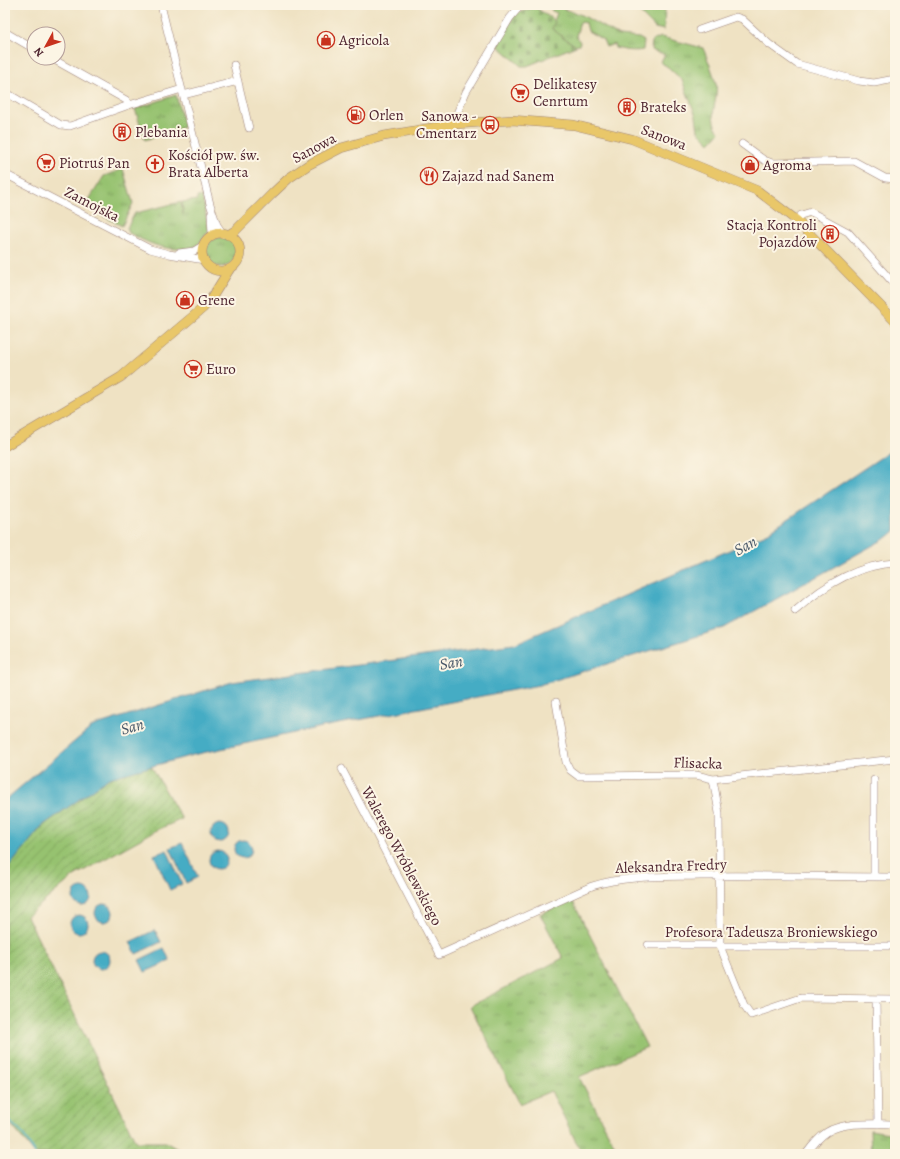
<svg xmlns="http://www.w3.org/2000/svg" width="900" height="1159" font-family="Alegreya,serif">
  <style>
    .grass { fill: url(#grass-tufts); stroke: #70704e }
    .cemetery { fill: url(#cemetery-stones); stroke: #70704e }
    .garden { fill: url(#garden-furrows); stroke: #70704e }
    .water { fill: #45acc4; stroke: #486678 }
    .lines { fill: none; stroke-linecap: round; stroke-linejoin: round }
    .stream { stroke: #45acc4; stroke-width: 1.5 }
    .minor-casing { stroke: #9c8077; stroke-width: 8 }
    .major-casing { stroke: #9c8077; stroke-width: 10 }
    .minor { stroke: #fff; stroke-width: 7 }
    .major { stroke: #e9c769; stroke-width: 9 }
    .labels { text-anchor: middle; stroke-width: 4; stroke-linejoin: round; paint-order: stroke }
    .poi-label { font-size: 15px; fill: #4a1f2b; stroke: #fcf5e5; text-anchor: start }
    .street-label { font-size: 15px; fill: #4a1f2b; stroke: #fcf5e5 }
    .water-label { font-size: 16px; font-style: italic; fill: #485768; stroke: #fcf5e5 }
  </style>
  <defs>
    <pattern id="grass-tufts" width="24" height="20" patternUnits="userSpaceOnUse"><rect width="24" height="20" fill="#96c270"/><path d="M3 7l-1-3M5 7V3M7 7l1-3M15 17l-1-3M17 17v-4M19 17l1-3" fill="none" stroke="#7c9d5c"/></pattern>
    <pattern id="cemetery-stones" width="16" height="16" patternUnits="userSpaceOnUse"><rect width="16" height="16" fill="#96c270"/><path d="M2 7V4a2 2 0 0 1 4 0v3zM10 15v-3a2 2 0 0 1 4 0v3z" fill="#7c9d5c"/></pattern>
    <pattern id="garden-furrows" width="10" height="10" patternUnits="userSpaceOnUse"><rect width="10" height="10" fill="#96c270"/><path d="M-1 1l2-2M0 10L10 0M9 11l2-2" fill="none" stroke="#7c9d5c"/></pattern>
  </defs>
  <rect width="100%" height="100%" fill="#fcf5e5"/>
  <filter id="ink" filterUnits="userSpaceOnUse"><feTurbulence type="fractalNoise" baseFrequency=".025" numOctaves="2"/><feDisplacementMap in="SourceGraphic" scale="8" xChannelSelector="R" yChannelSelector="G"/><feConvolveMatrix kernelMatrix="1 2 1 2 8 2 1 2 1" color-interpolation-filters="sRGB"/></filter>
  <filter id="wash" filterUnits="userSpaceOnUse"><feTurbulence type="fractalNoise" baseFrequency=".012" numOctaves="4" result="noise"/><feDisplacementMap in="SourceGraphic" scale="16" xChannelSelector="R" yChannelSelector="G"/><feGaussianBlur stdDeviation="0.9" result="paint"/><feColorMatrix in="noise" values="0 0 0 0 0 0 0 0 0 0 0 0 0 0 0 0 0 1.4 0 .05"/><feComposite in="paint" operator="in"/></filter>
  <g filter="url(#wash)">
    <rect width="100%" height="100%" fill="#efe2c3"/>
    <path class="grass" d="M550,5h10l3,4 19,6 37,21 20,2 5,3 -1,9c-10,2 -18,0 -28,-2l-1,-4 -8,3 -3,-7 -15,-9 -2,-8 -6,-1 -4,14 4,6 -1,3 -3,1 -25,-17 6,-16 -5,-2z
      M632,5h33l-1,25 -9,-2z
      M661,37l42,11c5,12 10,24 13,36 3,16 -10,35 4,48l-10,11 -12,-12 -2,-15 -14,-36 -14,-13 -8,-5 5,-7 -14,-5 1,-9z
      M176,95l8,32 -39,13 -10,-31z
      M123,169l10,34 -11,23 -38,-20 3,-3 17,-27z
      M202,196l7,35 -13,16c-28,5 -42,-1 -67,-14l-2,-5 8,-15 46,-11 2,12 -1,-12 15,-2v-3z
      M206 252a15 15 0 1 1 30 0a15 15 0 1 1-30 0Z
      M572,900l75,147 -68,30 40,77h-37l-31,-63 -31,13 -50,-98 93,-48 -23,-44z
      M870,1130l25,4v20h-24z"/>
    <path class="cemetery" d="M535,7l20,14 -3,8 24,17 -49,20h-6l-24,-21 18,-31z"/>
    <path class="garden" d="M151,766l31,53 -27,12 -81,45 -47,40 109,226h29l22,12h-152l-30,-37v-245l37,-46 67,-48z"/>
    <path class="water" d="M895,448v83l-7,6 -164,91 -185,57 -222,43 -124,27 -84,23 -67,48 -37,46v-72l88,-74 139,-44 282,-38 250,-109z
      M211 833a9 9 0 1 1 18 0a9 9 0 1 1-18 0Z
      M234 849a9 9 0 1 1 18 0a9 9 0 1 1-18 0Z
      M182,843l16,34 -12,6 -16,-35z
      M167,850l15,34 -12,6 -16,-35z
      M209 860a9 9 0 1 1 18 0a9 9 0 1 1-18 0Z
      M73 897a9 9 0 1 1 18 0a9 9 0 1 1-18 0Z
      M95 913a9 9 0 1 1 18 0a9 9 0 1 1-18 0Z
      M70 924a9 9 0 1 1 18 0a9 9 0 1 1-18 0Z
      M155,930l6,12 -25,12 -6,-12z
      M164,948l6,13 -25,11 -6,-12z
      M92 960a9 9 0 1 1 18 0a9 9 0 1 1-18 0Z"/>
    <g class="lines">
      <path class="stream" d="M5,1117l18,17 12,20"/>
    </g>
  </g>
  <g filter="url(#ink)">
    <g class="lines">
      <defs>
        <path id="minor" d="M161,5l49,199 7,21 6,9
          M699,30l37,-13 6,2 27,25 28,20 62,17 15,2 21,-4
          M5,32l29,17
          M51,58l75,42 3,5
          M234,65l15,63
          M5,92l56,33 9,1 59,-21 53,-16
          M183,95l55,-14
          M452,125l14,-33 44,-74 11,-13
          M742,144l22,16 8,3 82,-2 31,17 10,1
          M5,174l145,75 19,5 35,6
          M796,220l5,-5 10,-3 37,20 47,53
          M210,237l2,-4 -1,-19
          M179,253l15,-2 10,-6
          M795,611c28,-25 61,-46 100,-48
          M556,702l10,60 4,8 8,6 118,-1 17,4 182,-20
          M342,769l97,186 153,-69c35,-11 72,-9 108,-10 65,-1 130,1 195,1
          M713,779l6,34 1,133 24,59 7,10 50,-17 94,1
          M874,780v97
          M648,945h69l3,1h175
          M876,999l2,125
          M806,1154c6,-8 13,-17 21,-22 18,-11 48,-8 68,-8"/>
        <path id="major" d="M202 252a19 19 0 1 1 38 0a19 19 0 1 1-38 0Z
          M228,235l8,-5 37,-37 16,-15 19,-13 33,-17 43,-12 71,-12 57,-4 62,5 58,14 126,52 38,29 99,101
          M5,446l116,-69 82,-69 8,-9 18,-29"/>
      </defs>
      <use href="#minor" class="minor-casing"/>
      <use href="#major" class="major-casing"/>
      <use href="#minor" class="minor"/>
      <use href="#major" class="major"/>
    </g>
  </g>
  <defs>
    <symbol id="shop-ring" viewBox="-11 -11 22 22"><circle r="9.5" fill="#fcf5e5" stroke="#c8321e" stroke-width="1.5"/><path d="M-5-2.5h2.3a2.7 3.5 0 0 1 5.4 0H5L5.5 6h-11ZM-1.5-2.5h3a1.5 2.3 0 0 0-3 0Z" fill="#c8321e"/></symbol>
    <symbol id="supermarket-ring" viewBox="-11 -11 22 22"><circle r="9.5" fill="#fcf5e5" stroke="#c8321e" stroke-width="1.5"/><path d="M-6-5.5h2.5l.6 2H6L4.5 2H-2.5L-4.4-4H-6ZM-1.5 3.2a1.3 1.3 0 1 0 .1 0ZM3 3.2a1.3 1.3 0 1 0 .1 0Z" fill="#c8321e"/></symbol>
    <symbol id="building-ring" viewBox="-11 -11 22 22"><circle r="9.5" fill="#fcf5e5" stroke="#c8321e" stroke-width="1.5"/><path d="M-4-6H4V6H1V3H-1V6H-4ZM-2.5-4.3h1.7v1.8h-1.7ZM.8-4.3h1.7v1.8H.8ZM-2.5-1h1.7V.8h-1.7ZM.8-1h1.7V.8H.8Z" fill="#c8321e"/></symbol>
    <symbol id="fuel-ring" viewBox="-11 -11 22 22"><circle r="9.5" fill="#fcf5e5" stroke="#c8321e" stroke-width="1.5"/><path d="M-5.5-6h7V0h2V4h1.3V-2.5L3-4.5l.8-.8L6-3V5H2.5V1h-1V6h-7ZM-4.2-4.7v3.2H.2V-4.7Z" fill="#c8321e"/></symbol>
    <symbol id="bus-ring" viewBox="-11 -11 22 22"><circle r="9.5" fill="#fcf5e5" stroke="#c8321e" stroke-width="1.5"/><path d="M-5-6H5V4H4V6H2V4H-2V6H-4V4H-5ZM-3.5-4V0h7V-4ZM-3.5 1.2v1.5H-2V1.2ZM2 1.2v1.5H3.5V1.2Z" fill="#c8321e"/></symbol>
    <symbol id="church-ring" viewBox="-11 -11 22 22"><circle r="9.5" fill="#fcf5e5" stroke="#c8321e" stroke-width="1.5"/><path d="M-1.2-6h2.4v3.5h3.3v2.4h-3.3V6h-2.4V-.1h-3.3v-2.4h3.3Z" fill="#c8321e"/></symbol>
    <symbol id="restaurant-ring" viewBox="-11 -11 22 22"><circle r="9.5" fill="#fcf5e5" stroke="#c8321e" stroke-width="1.5"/><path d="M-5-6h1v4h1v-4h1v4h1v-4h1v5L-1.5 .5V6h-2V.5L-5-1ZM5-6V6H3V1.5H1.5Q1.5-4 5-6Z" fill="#c8321e"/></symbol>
  </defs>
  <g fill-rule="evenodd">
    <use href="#shop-ring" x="316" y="30" width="20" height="20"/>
    <use href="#supermarket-ring" x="510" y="83" width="20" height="20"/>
    <use href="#building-ring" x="617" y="97" width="20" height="20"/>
    <use href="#fuel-ring" x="346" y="105" width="20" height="20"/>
    <use href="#bus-ring" x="480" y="115" width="20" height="20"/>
    <use href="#building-ring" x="112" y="122" width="20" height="20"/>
    <use href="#supermarket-ring" x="36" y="153" width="20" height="20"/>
    <use href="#church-ring" x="145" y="154" width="20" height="20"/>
    <use href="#shop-ring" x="740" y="155" width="20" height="20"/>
    <use href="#restaurant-ring" x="419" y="166" width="20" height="20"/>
    <use href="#building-ring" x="820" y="224" width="20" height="20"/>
    <use href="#shop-ring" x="175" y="290" width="20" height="20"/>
    <use href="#supermarket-ring" x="183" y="359" width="20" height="20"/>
  </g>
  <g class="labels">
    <g class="poi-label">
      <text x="339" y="45">Agricola</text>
      <text x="533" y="89">Delikatesy<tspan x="533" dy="17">Cenrtum</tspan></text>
      <text x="640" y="112">Brateks</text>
      <text x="369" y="120">Orlen</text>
      <text x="477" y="121" text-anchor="end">Sanowa -<tspan x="477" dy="17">Cmentarz</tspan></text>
      <text x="135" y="137">Plebania</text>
      <text x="168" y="160">Kościół pw. św.<tspan x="168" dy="17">Brata Alberta</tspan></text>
      <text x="59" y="168">Piotruś Pan</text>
      <text x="763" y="170">Agroma</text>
      <text x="442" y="181">Zajazd nad Sanem</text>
      <text x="817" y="230" text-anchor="end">Stacja Kontroli<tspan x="817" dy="17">Pojazdów</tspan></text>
      <text x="198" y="305">Grene</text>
      <text x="206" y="374">Euro</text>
    </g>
    <g class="street-label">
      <text transform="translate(664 137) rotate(21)" y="5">Sanowa</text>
      <text transform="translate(314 148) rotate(-28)" y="5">Sanowa</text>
      <text transform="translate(92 204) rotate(27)" y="5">Zamojska</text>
      <text transform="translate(698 763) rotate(2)" y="5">Flisacka</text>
      <text transform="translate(402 856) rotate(62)" y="5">Walerego Wróblewskiego</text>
      <text transform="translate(671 866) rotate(-2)" y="5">Aleksandra Fredry</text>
      <text x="771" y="937">Profesora Tadeusza Broniewskiego</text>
    </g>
    <g class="water-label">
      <text transform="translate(745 545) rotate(-29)" y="6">San</text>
      <text transform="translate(451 662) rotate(-9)" y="6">San</text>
      <text transform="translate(132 726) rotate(-15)" y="6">San</text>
    </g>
  </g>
  <rect width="900" height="1159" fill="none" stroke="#fcf5e5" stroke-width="20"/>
  <g transform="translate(46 46) rotate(230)"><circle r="19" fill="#fcf5e5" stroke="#b59f9b"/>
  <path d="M0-3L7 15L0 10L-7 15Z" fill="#c8321e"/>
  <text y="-6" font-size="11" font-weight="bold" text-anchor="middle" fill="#4a1f2b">N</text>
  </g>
</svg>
